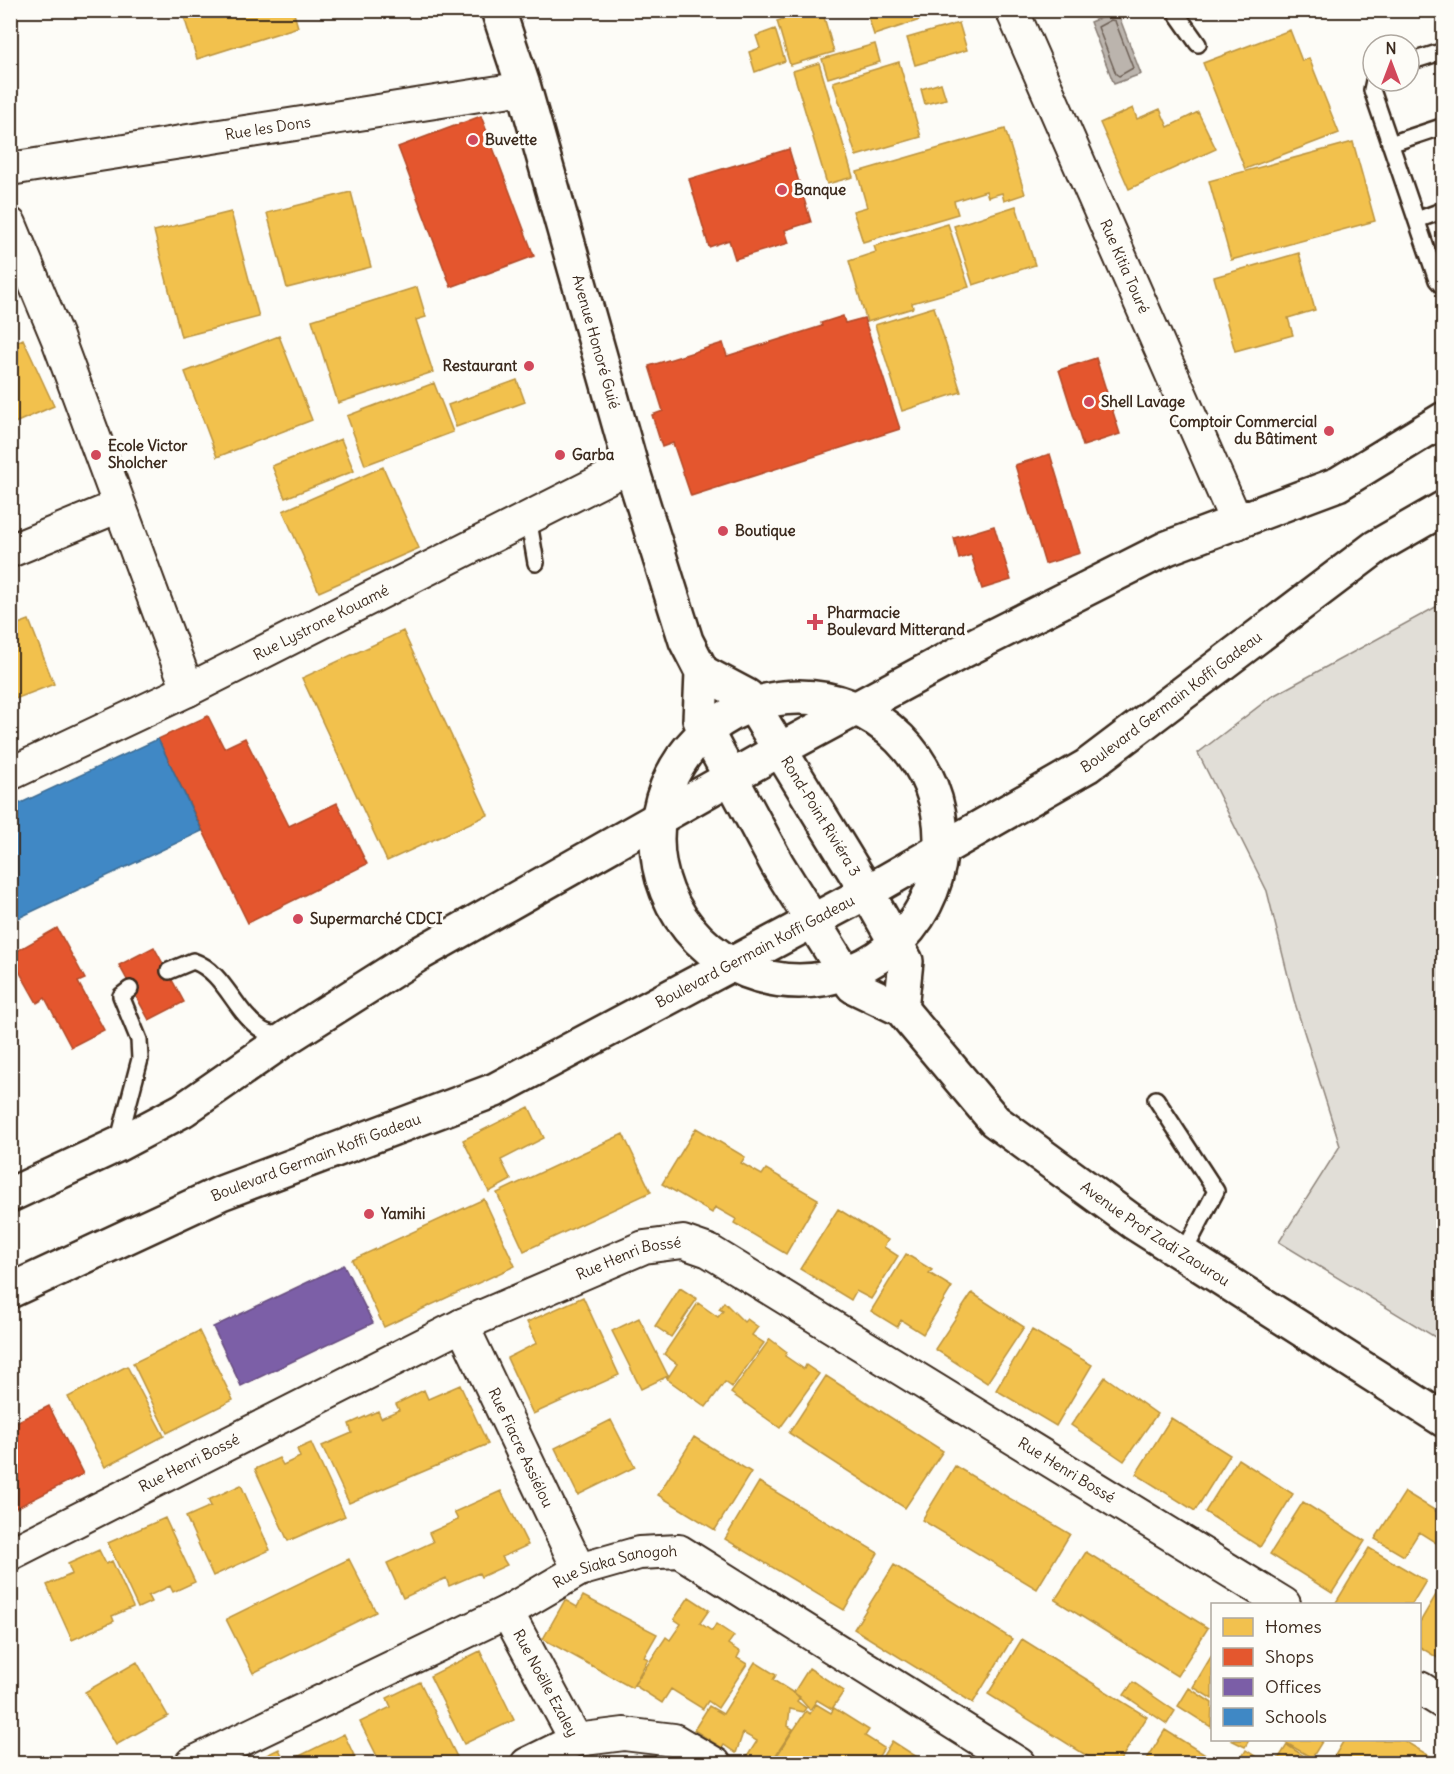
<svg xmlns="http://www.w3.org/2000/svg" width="1454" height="1774" font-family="Delius,sans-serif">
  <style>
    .green { fill: #e1ded7; stroke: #8e847a; stroke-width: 1.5 }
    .water { fill: #bbb4ad; stroke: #887d74; stroke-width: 1.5 }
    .homes { fill: #f2c14e; stroke: #bb9440; stroke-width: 1.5 }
    .shops { fill: #e4572e; stroke: #b14a29; stroke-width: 1.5 }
    .offices { fill: #7b5ea7; stroke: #684e7e; stroke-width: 1.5 }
    .schools { fill: #3f88c5; stroke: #3e6c93; stroke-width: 1.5 }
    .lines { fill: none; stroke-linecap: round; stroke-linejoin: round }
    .shore { stroke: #6e6157; stroke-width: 1.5 }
    .lane-casing { stroke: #3b2a1e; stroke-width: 20 }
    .street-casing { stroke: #3b2a1e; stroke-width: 36 }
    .secondary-casing { stroke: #3b2a1e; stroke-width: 38 }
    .primary-casing { stroke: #3b2a1e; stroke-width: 38 }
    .lane { stroke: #fdfcf7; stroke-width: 15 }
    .street { stroke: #fdfcf7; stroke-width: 32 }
    .secondary { stroke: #fdfcf7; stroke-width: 33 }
    .primary { stroke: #fdfcf7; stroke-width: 33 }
    .poi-dot { fill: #d1495b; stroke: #fdfcf7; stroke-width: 2 }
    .labels { text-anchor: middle; stroke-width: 6; stroke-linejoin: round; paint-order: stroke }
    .street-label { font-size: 15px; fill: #3b2a1e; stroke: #fdfcf7 }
    .poi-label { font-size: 15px; font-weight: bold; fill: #3b2a1e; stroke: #fdfcf7; text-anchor: start }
  </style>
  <rect width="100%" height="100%" fill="#fdfcf7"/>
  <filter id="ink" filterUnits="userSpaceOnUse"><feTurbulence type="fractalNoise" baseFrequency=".0167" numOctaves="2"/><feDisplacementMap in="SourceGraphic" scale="12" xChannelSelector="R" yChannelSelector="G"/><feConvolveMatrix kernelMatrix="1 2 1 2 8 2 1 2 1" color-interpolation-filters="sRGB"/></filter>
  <g filter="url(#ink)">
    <path class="green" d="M1443,603v739l-164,-100 61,-96 -46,-146 -27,-109 -69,-138 73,-56z"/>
    <path class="water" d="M1117,11l24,63 -27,10 -24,-62z"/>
    <path class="homes" d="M182,10h111l5,17 -101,32z
      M813,10h9l12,42 -44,13 -13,-44z
      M866,10h51l3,10 -46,15z
      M959,23l8,27 -52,15 -8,-27z
      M775,29l10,32 -30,11 -6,-20 11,-4 -4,-12z
      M1290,30l12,31 7,-3 30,75 -94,36 -42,-106z
      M875,44l5,18 -52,16 -6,-19z
      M899,62l22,75 -65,19 -23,-74z
      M819,63l34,114 -26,7 -34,-113z
      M941,83l5,16 -21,5 -4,-15z
      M1133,108l4,11 23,-10 8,18 30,-15 18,37 -87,40 -29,-66z
      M1005,129l20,65 -21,7 -2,-8 -14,4 -2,-6 -32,10 4,13 -95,28 -10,-31 14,-4 -10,-35z
      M1353,142l22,79 -144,39 -22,-79z
      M351,192l20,75 -84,21 -20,-75z
      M1016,206l19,59 -62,20 -19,-59z
      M231,212l28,105 -78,20 -27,-106z
      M948,224l21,63 -57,16 1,5 -46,14 -18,-61 27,-9 -2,-6z
      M1299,253l16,57 -27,8 5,17 -58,16 -21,-74z
      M417,287l9,30 -10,3 17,52 -95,31 -26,-83z
      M934,307l27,85 -59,19 -27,-86z
      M279,336l33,84 -95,37 -32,-85z
      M23,339l31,67 -44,19v-80z
      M517,380l8,22 -69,25 -8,-22z
      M434,383l19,49 -88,33 -18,-49z
      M341,439l13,32 -69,27 -13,-32z
      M383,467l36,81 -100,44 -36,-81z
      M29,620l25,64 -44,17v-74z
      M403,631l85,184 -101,46 -85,-183z
      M529,1107l15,31 -43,22 10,20 -22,12 -26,-52z
      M696,1128l49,29 -4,6 21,12 4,-6 52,30 -32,55 -52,-31 2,-4 -21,-12 -3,6 -50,-29z
      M623,1134l28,58 -127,59 -27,-58z
      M484,1199l31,67 -131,61 -32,-67z
      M838,1209l50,31 -4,7 14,9 -27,43 -15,-8 -5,9 -51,-31z
      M906,1254l26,16 -3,3 23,14 -29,47 -22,-14 -4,7 -26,-16z
      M680,1288l17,11 -26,38 -16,-11z
      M972,1293l52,34 -37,56 -52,-34z
      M583,1297l36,78 -86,39 -26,-56 30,-15 -10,-21z
      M724,1302l20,20 3,-3 11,8 -6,8 12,8 -32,44 -7,-5 -19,25 -39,-28 10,-15 -13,-10 34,-51 20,14 5,-6 -4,-2z
      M639,1318l29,58 -27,13 -29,-58z
      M1032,1330l60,35 -36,61 -60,-36z
      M199,1331l34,69 -66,33 -34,-70z
      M770,1339l17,13 -2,4 19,13 2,-4 13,9 -39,54 -49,-35z
      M127,1366l37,70 -59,31 -37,-70z
      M826,1376l117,75 -38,57 -116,-75z
      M1105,1377l52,37 -33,47 -53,-36z
      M460,1385l28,59 -139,59 -27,-57 30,-13 -3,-9 29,-13 3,7 18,-8 -3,-6 28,-14 4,9z
      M1171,1418l59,37 -35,56 -59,-37z
      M611,1420l24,47 -57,28 -23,-47z
      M694,1437l57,35 -36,58 -57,-35z
      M311,1443l34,73 -57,25 -33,-72 24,-11 4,7 17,-8 -3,-8z
      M1238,1459l55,35 -33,53 -55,-35z
      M955,1466l115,68 -33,55 -115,-69z
      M759,1482l119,71 -34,57 -119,-71z
      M241,1485l29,65 -57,26 -27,-59 25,-11 -3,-6z
      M501,1491l27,54 -26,12 5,8 -26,12 -2,-4 -30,13 -3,-8 -43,20 -16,-35 46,-21 -4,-9 29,-13 -4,-8z
      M1405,1492l39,24v32l-25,-16 -15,24 -29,-17z
      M1303,1502l62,39 -33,52 -62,-39z
      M165,1518l30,64 -22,10 -3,-6 -22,10 3,6 -13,6 -30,-65z
      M1369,1548l57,33 -14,23h-77z
      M99,1550l7,14 6,-3 21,46 -21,9 2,5 -42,19 -25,-55 25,-11 -4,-10z
      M1086,1552l122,76 -31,48 -122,-76z
      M349,1559l27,53 -123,61 -27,-54z
      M894,1565l118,74 -39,64 -119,-74z
      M1440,1588l4,2v72l-24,-15v-25z
      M583,1596l74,38 -13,23 4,2 -16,29 -89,-49 22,-39 12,7z
      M689,1597l20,13 -9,13 12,8 4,-7 18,12 -6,8 12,8 -3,6 10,6 -29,44 -10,-7 -5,8 -32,-20 -9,14 -28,-18 32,-48 4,3 11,-16 -7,-5z
      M1022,1639l125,78 -29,47h-18l-112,-70z
      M480,1651l34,69 -50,24 -34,-68z
      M1212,1655v44l-19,-12z
      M137,1662l31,54 -52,29 -31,-53z
      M755,1662l21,13 -3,5 27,17 -3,4 9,7 -3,4 -13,-3 -2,17 5,3 -23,35 -27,-1 14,-22 -14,-8 -7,20 -12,-8 -2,3 -28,-18 15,-24 14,8z
      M809,1668l35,23 -12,18 -15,-9 -7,10 -16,-18z
      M420,1682l37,75 -12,7h-64l-21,-42 31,-15 -4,-9z
      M1133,1682l42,29 -8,13 -43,-29z
      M1189,1688l23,15 -1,24 -33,-21z
      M816,1704l15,9 3,-5 35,22 -4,6 19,12 -10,16h-88l-10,-7 30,-46 4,3z
      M1165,1730l55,34h-76z
      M344,1734l14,30h-70l-1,-2z
      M1231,1740h18l-4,7z
      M1281,1740h42l-11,18z
      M1344,1740h59l40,24h-113z
      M892,1741l36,23h-50z
      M1287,1745l29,19h-41z
      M279,1749l7,15h-38z
      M1246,1750l21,14h-29z"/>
    <path class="shops" d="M481,116l53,140 -83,31 -53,-140z
      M789,149l22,73 -26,8 4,13 -54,16 -6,-19 -20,7 -20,-68z
      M843,316l2,7 19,-5 36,111 -209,67 -18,-53 -11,4 -10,-32 11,-4 -14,-45 74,-23 4,13 95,-30 -1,-3z
      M1096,358l24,76 -37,12 -24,-76z
      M1050,454l30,99 -35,11 -30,-99z
      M994,526l17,54 -29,9 -11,-34 -12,4 -5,-21z
      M208,716l16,32 21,-10 44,88 48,-23 30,61 -119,59 -90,-184z
      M57,928l28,51 -7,3 26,48 -33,17 -26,-49 -8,5 -27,-48z
      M154,947l30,55 -35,18 -30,-55z
      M49,1406l34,68 -73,37v-86z"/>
    <path class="offices" d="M344,1265l29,58 -132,63 -28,-59z"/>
    <path class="schools" d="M158,739l44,92 -192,91v-114z"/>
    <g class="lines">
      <path class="shore" d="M1111,20l4,1 18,47 -14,8 -3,-2 -18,-47z"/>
      <defs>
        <path id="lane" d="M1174,10l24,34
          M1409,62l35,-11
          M1374,81l-2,9 65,190 7,8
          M1390,144l54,-18
          M1417,220l27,-10
          M528,517l8,46
          M169,971l24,-10c32,11 41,51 69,69 6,4 16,5 23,6
          M1156,1099l60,92 -33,63
          M118,1143l22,-84 -1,-19 -18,-44 9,-7"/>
        <g id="street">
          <path id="s1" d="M1012,10l225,513"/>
          <path id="s2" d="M10,169l514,-81"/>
          <path d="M10,224l47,113 131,353"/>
          <path d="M10,551l109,-45"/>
          <path id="s3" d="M10,774l178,-84 443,-224"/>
          <path id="s4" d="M462,1325l117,245"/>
          <path id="s5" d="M10,1554l452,-229 182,-78 39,-5 26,9 575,353"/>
          <path id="s6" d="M507,1612l69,128 -49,24"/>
          <path d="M1420,1688l24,15"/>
          <path d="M576,1740l48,-6 50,6 41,24"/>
          <path id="s7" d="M191,1764l316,-152 72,-42 60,-17 40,-2 340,213"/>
        </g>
        <g id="secondary">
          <path id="s8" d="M498,10l26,78 107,378 55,175 16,31 -2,48 77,144 76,122 48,23 94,112 138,101 311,198"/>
          <path id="s9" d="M702,672l45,24 120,196 39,69 -5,48"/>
        </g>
        <g id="primary">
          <circle cx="799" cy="839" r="142"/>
          <path d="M10,1195l107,-50 66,-35 105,-73 131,-83 362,-205 180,-97 206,-104 171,-64 106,-65"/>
          <path id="s10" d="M10,1291l211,-98 274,-103 372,-198 220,-126 289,-219 68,-39"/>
        </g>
      </defs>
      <use href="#lane" class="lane-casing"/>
      <use href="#street" class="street-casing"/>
      <use href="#secondary" class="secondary-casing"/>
      <use href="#primary" class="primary-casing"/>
      <use href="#lane" class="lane"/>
      <use href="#street" class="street"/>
      <use href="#secondary" class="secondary"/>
      <use href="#primary" class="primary"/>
    </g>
  </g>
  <g class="poi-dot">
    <circle cx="473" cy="140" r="6"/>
    <circle cx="782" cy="190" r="6"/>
    <circle cx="529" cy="366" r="6"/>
    <circle cx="1089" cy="402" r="6"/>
    <circle cx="1329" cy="431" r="6"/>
    <circle cx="96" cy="455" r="6"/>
    <circle cx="560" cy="455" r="6"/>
    <circle cx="723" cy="531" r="6"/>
    <path d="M812 613h6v6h6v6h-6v6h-6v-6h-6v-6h6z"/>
    <circle cx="298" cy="919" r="6"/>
    <circle cx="369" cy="1214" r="6"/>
  </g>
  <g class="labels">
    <g class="street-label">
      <text dy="5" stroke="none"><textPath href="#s2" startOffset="261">Rue les Dons</textPath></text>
      <text dy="5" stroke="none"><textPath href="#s1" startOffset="280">Rue Kitia Touré</textPath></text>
      <text dy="5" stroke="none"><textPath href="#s8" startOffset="346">Avenue Honoré Guié</textPath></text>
      <text dy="5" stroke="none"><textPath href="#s3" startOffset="346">Rue Lystrone Kouamé</textPath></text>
      <text dy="5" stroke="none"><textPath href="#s10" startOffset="1306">Boulevard Germain Koffi Gadeau</textPath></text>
      <text dy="5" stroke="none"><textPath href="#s9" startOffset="192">Rond-Point Riviéra 3</textPath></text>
      <text dy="5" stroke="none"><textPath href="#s10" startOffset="820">Boulevard Germain Koffi Gadeau</textPath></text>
      <text dy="5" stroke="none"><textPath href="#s10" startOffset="334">Boulevard Germain Koffi Gadeau</textPath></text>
      <text dy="5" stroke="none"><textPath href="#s8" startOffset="1444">Avenue Prof Zadi Zaourou</textPath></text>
      <text dy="5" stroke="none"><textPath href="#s5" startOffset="687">Rue Henri Bossé</textPath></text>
      <text dy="5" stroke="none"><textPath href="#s4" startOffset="136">Rue Fiacre Assiélou</textPath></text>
      <text dy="5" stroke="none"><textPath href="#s5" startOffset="201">Rue Henri Bossé</textPath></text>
      <text dy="5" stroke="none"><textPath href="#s5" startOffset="1191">Rue Henri Bossé</textPath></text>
      <text dy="5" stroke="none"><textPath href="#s7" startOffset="470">Rue Siaka Sanogoh</textPath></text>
      <text dy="5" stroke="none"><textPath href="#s6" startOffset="81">Rue Noëlle Ezaley</textPath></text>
    </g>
    <g class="poi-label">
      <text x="485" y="145">Buvette</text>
      <text x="794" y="195">Banque</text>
      <text x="517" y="371" text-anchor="end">Restaurant</text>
      <text x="1101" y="407">Shell Lavage</text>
      <text x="1317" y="427" text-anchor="end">Comptoir Commercial<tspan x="1317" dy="17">du Bâtiment</tspan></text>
      <text x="108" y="451">Ecole Victor<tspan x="108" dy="17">Sholcher</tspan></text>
      <text x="572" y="460">Garba</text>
      <text x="735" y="536">Boutique</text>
      <text x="827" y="618">Pharmacie<tspan x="827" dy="17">Boulevard Mitterand</tspan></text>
      <text x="310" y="924">Supermarché CDCI</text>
      <text x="381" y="1219">Yamihi</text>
    </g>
  </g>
  <rect width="1454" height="1774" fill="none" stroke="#fdfcf7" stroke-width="36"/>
  <rect x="18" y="18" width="1418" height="1738" fill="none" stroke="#3b2a1e" stroke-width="2" filter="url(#ink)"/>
  <rect x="1211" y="1603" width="210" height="138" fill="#fdfcf7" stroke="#afa8a0" stroke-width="1.5"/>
  <rect x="1223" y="1618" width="30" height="18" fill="#f2c14e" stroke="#afa8a0" stroke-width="1.5"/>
  <text x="1265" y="1633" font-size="18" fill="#3b2a1e">Homes</text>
  <rect x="1223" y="1648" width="30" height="18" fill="#e4572e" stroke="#afa8a0" stroke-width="1.5"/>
  <text x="1265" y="1663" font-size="18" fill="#3b2a1e">Shops</text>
  <rect x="1223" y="1678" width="30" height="18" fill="#7b5ea7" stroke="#afa8a0" stroke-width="1.5"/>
  <text x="1265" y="1693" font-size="18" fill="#3b2a1e">Offices</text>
  <rect x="1223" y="1708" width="30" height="18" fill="#3f88c5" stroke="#afa8a0" stroke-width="1.5"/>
  <text x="1265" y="1723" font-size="18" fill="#3b2a1e">Schools</text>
  <g transform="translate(1391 63)"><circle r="28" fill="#fdfcf7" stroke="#afa8a0" stroke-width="1.5"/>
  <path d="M0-4.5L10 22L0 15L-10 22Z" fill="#d1495b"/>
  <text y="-9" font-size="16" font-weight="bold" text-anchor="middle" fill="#3b2a1e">N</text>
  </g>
</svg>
